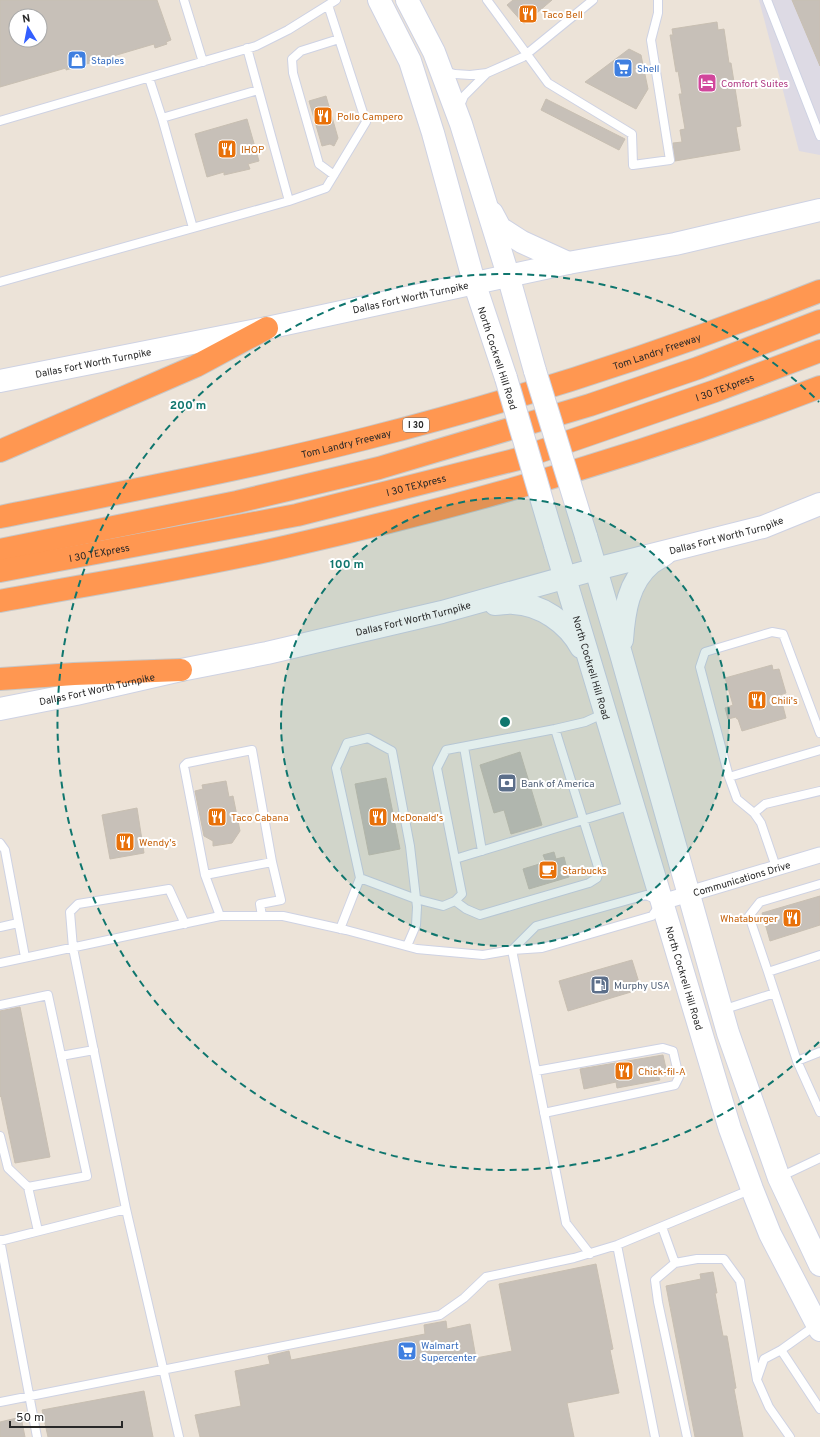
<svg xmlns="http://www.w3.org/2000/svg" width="820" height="1437" font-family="Overpass,sans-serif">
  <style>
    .industrial { fill: #dddae4 }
    .building { fill: #c7c0b8; stroke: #c8bfb2; fill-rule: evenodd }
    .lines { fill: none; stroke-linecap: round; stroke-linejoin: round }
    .lane-casing { stroke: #ced2e3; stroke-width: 10 }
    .street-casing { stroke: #ced2e3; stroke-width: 17 }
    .secondary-casing { stroke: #ced2e3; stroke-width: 24 }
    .highway-casing { stroke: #c7c7c7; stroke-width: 24 }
    .lane { stroke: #fff; stroke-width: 8 }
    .street { stroke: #fff; stroke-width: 15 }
    .secondary { stroke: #fff; stroke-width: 22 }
    .highway { stroke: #ff9751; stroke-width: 22 }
    .secondary-bridge-casing { stroke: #ced2e3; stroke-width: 24; stroke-linecap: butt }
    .secondary-bridge { stroke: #fff; stroke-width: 22 }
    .ring { fill: none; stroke: #0f766e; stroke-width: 2; stroke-dasharray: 7 5 }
    .labels { text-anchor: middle; stroke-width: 4; stroke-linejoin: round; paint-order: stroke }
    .shield { fill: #fff; stroke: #686868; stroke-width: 1 }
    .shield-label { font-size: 9px; font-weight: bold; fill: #282828 }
    .food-label { font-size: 10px; fill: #c56008; stroke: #fff; text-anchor: start }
    .shop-label { font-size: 10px; fill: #366cbe; stroke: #fff; text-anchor: start }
    .hotel-label { font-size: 10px; fill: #b23c85; stroke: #fff; text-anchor: start }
    .street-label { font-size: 10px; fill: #282828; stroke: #fff }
    .service-label { font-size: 10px; fill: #4e5e75; stroke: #fff; text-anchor: start }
    .centre { fill: #0f766e; stroke: #fff; stroke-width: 2 }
    .ring-label { font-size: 12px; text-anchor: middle; font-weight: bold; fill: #0f766e; stroke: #fff; stroke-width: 4; stroke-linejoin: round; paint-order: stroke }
  </style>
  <rect width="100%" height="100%" fill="#ece3d8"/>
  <path class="industrial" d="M759,0h61v155l-21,-4z"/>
  <path class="building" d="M0,0h157l14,40 -5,2 1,2 -12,4 -1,-4 -88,26v-2l-66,19zM16,16h24v24h-24z
    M513,0h39l-28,24 -17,-19z
    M792,0h28v66z
    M717,22l1,8 6,-1 5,34h2l10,63 -5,1 4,23 -65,11 -2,-18 9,-1 -2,-12 5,-1 -6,-35h3l-4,-23 -2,1 -6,-37h3l-1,-6z
    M629,49l12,6 7,34 -12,20 -51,-27z
    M326,96l12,42 -4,8 -4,-2 -8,2 -13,-45z
    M546,99l79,40 -6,11 -78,-40z
    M247,119l12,42 -11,3 2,5 -26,6v-3l-17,5 -12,-43z
    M772,665l1,5 6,-1 7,24 -6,2 6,23 -44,13 -4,-12h-1l-1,-2 -8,2 -3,-11 8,-3 -8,-27z
    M520,752l22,73 -31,9 -7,-24 -10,3 -14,-48z
    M386,778l14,71 -31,6 -14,-71z
    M226,781l3,16 4,-1 7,35 -8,12 -19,3v-5l-9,-5 -9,-45 8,-2 -1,-4z
    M137,808l7,45 -34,6 -8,-44z
    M554,852l2,7 8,-2 5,20 -40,12 -6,-20 23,-7 -3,-7z
    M820,896v29l-50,16 -8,-28z
    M632,960l9,29 -73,22 -9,-30z
    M20,1007l30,150 -35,6 -14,-67 -1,1v-86z
    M663,1055l4,18 -9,2 2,5 -43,8 -1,-6 -32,7 -4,-20z
    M596,1264l17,85 -3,1 9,43 -52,10 7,34h-374l-5,-22 46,-9 -6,-35 35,-7 -2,-8 21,-5 2,9 134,-26 -1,-9 22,-4 1,8 23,-5 6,34 36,-7 -13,-67z
    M713,1272l4,21h-2l8,43h4l9,52 -2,1 9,48h-48l-29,-151 35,-7 -1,-5z
    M144,1391l9,46h-105l-6,-27z
    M21,1417l4,20h-25v-15z"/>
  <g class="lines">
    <defs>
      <path id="lane" d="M184,0l19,62
        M487,0l61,83 84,51 1,31 37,-5 -19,-120 7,-27v-13
        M767,0l53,136
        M444,71l11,3 15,1 17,-2 36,-16 70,-57
        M149,78l13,40 96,-28
        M459,108l5,-12 23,-23
        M162,118l31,110
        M0,121l256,-75 32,-16 48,-30
        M334,175l-15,-11 -26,-91 -1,-14 9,-8 38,-12
        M289,201l37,-13 40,-66 -38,-117
        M0,282l289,-81 -42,-153
        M464,747l18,104
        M729,777l91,-27
        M754,813l11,-9 55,-13
        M0,843l5,7 20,107
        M455,859l177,-54
        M776,867l-15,-44 -7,-10 -17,-14 -8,-22 -29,-110 5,-15 67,-20 11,2 37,99
        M205,875l-21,-109 3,-3 65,-13 20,112
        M360,878l56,21 27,7 12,-5 7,-7 -25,-126 9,-18 109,-21 30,-7 20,-9
        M455,901l11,8 14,6 109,-32 8,-5 2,-8 -44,-141
        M220,916l-15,-41 67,-13 9,38 -21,4 2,12
        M0,927l18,-4
        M340,929l20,-51 -24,-110 11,-25 21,-5 24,13 18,95 7,61 -1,18 -9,21
        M512,950l54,273 24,31
        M820,955l-52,17 29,89 23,51
        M0,963l220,-47h63l63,14 71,19 66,6 29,-5 30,-2 110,-32 10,-14 -16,-7 -110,31 -24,24
        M768,972l-19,-56 11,-14 60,-18
        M0,1005l48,-10 39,181 -59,11 -20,-19 -8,-32
        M722,1010l53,-17
        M61,1056l33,-6
        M797,1061l23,-9
        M536,1071l127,-23 10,3 6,26 -4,8 -131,28
        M780,1177l40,-19
        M28,1187l10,44
        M662,1227l13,36 22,-4h27l16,22 17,99 12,27 21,30
        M0,1240l37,197
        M0,1241l126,-32
        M617,1245l38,192
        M675,1263l-20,17 3,22 29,135
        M781,1350l39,59
        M757,1379l7,-20 17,-9 35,-25
        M0,1402l440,-87 24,-17 22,-21 88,-19 43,-13 135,-56
        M179,1437l-53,-228 -53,-261 -3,-36 8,-8 91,-15 16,35"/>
      <g id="street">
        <path id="s1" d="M662,902l158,-47"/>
      </g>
      <g id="secondary">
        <path d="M379,0l31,61 23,72 41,149 32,96"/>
        <path d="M407,0l27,52 27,72 47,151 27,96"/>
        <path d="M492,213l8,15 22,14 46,21"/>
        <path id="s2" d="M0,381l267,-53 301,-65 107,-19 145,-34"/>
        <path d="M586,536l35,118 107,379 51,145 41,87"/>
        <path id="s3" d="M555,545l175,584 22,60 18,45 50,96"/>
        <path d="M495,604c6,0 12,-2 18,-1 28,1 55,20 68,44"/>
        <path d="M622,640c2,-28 6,-58 29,-77 4,-3 10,-6 14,-9"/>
        <path id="s4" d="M0,709l76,-15 105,-24 86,-17 175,-41 154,-43 167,-42 57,-23"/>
      </g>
      <g id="highway">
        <path d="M0,451l196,-85 71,-38"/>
        <path id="s5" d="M0,517c123,-25 247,-48 368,-79 154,-39 305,-89 452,-147"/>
        <path d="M0,550l237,-48 142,-34 211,-63 108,-37 122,-47"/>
        <path id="s6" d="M0,571l297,-56 221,-56 197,-68 105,-40"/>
        <path d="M0,601c96,-18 194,-33 289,-55 180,-41 359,-93 531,-159"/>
        <path d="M0,679l74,-5 107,-4"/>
      </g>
    </defs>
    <use href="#lane" class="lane-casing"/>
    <use href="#street" class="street-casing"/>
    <use href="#secondary" class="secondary-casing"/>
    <use href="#highway" class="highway-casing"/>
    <use href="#lane" class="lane"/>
    <use href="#street" class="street"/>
    <use href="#secondary" class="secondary"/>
    <use href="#highway" class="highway"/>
    <defs>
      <path id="secondary-bridge" d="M535,371l51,165
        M506,378l49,167"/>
    </defs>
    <use href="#secondary-bridge" class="secondary-bridge-casing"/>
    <use href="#secondary-bridge" class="secondary-bridge"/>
  </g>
  <circle cx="505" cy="722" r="224" fill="#0f766e" fill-opacity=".12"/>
  <g class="ring">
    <circle cx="505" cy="722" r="224"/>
    <path d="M819 1042A448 448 0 1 1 819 402"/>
  </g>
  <defs>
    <symbol id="restaurant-square" viewBox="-11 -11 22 22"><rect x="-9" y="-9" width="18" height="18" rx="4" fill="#e8710a" stroke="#fff"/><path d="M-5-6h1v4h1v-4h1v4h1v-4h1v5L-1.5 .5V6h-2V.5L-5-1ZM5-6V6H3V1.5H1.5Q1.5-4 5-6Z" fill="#fff"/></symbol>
    <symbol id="shop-square" viewBox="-11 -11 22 22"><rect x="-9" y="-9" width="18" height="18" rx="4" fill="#3f7fe0" stroke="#fff"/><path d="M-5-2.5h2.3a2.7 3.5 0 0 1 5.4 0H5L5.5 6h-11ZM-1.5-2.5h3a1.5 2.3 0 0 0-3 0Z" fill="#fff"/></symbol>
    <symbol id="supermarket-square" viewBox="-11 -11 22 22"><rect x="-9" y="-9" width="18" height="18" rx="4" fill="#3f7fe0" stroke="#fff"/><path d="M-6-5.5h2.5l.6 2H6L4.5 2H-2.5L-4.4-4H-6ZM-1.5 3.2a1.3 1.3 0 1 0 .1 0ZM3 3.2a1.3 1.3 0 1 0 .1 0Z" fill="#fff"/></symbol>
    <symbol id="hotel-square" viewBox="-11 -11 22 22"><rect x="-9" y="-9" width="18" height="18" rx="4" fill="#d1479c" stroke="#fff"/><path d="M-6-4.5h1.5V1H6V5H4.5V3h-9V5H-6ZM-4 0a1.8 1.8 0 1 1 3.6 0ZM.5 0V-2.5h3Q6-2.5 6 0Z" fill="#fff"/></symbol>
    <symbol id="bank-square" viewBox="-11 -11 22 22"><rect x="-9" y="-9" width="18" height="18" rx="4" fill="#5c6f8a" stroke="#fff"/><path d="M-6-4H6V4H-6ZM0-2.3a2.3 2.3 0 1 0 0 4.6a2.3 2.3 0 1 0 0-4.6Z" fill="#fff"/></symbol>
    <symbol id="cafe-square" viewBox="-11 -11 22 22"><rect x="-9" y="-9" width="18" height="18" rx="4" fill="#e8710a" stroke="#fff"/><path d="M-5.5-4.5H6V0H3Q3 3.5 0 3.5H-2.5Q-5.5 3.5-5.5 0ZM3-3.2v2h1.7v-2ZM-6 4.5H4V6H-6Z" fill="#fff"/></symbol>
    <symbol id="fuel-square" viewBox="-11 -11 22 22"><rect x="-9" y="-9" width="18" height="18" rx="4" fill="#5c6f8a" stroke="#fff"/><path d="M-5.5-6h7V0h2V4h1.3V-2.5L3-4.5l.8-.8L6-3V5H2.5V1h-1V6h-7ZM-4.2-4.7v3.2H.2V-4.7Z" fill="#fff"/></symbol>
  </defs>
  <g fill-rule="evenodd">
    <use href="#restaurant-square" x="517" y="3" width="22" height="22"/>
    <use href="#shop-square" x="66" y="49" width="22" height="22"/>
    <use href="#supermarket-square" x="612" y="57" width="22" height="22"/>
    <use href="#hotel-square" x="696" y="72" width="22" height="22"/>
    <use href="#restaurant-square" x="312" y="105" width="22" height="22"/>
    <use href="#restaurant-square" x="216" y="138" width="22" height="22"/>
    <use href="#restaurant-square" x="746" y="689" width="22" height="22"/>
    <use href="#bank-square" x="496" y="772" width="22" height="22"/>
    <use href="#restaurant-square" x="206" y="806" width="22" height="22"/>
    <use href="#restaurant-square" x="367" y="806" width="22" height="22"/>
    <use href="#restaurant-square" x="114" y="831" width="22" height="22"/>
    <use href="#cafe-square" x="537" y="859" width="22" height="22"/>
    <use href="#restaurant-square" x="781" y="907" width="22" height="22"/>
    <use href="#fuel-square" x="589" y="974" width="22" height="22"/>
    <use href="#restaurant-square" x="613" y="1060" width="22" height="22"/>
    <use href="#supermarket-square" x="396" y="1340" width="22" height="22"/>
  </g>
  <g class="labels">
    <rect class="shield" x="403" y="418" width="26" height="14" rx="3"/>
    <g class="shield-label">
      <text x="416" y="428">I 30</text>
    </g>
    <g class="food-label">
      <text x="542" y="18">Taco Bell</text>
      <text x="337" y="120">Pollo Campero</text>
      <text x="241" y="153">IHOP</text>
      <text x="771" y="704">Chili's</text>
      <text x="231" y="821">Taco Cabana</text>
      <text x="392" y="821">McDonald's</text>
      <text x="139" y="846">Wendy's</text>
      <text x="562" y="874">Starbucks</text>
      <text x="778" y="922" text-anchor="end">Whataburger</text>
      <text x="638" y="1075">Chick-fil-A</text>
    </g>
    <g class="shop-label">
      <text x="91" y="64">Staples</text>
      <text x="637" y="72">Shell</text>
      <text x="421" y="1349">Walmart<tspan x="421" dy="12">Supercenter</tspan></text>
    </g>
    <g class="hotel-label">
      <text x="721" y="87">Comfort Suites</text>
    </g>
    <g class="street-label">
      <text dy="4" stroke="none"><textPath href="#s2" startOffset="419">Dallas Fort Worth Turnpike</textPath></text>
      <text dy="4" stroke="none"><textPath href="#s5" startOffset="678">Tom Landry Freeway</textPath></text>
      <text transform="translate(498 358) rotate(72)" y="4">North Cockrell Hill Road</text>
      <text dy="4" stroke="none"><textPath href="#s2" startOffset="95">Dallas Fort Worth Turnpike</textPath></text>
      <text dy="4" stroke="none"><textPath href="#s6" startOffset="749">I 30 TEXpress</textPath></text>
      <text dy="4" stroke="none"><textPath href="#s5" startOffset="354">Tom Landry Freeway</textPath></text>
      <text dy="4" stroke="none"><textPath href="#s6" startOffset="425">I 30 TEXpress</textPath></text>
      <text dy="4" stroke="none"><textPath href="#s4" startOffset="747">Dallas Fort Worth Turnpike</textPath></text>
      <text dy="4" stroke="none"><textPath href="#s6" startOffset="101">I 30 TEXpress</textPath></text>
      <text dy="4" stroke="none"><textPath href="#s4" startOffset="423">Dallas Fort Worth Turnpike</textPath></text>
      <text dy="4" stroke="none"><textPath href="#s3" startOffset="128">North Cockrell Hill Road</textPath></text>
      <text dy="4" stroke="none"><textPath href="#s4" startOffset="99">Dallas Fort Worth Turnpike</textPath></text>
      <text dy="4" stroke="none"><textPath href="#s1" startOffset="83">Communications Drive</textPath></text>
      <text dy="4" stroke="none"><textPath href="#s3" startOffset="452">North Cockrell Hill Road</textPath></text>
    </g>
    <g class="service-label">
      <text x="521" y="787">Bank of America</text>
      <text x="614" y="989">Murphy USA</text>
    </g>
  </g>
  <circle cx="505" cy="722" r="6" class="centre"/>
  <g class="ring-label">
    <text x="188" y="409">200 m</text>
    <text x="347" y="568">100 m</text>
  </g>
  <g transform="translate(28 28) rotate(350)"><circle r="19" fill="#ffffff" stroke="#a9a9a9"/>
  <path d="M0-3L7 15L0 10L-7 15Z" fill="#335fff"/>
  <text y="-6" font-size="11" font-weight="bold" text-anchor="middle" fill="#282828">N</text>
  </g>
  <path d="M10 1421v6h112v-6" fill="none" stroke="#282828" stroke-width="2"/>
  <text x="16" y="1421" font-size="12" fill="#282828" stroke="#ffffff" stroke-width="3" paint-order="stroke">50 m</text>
</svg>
